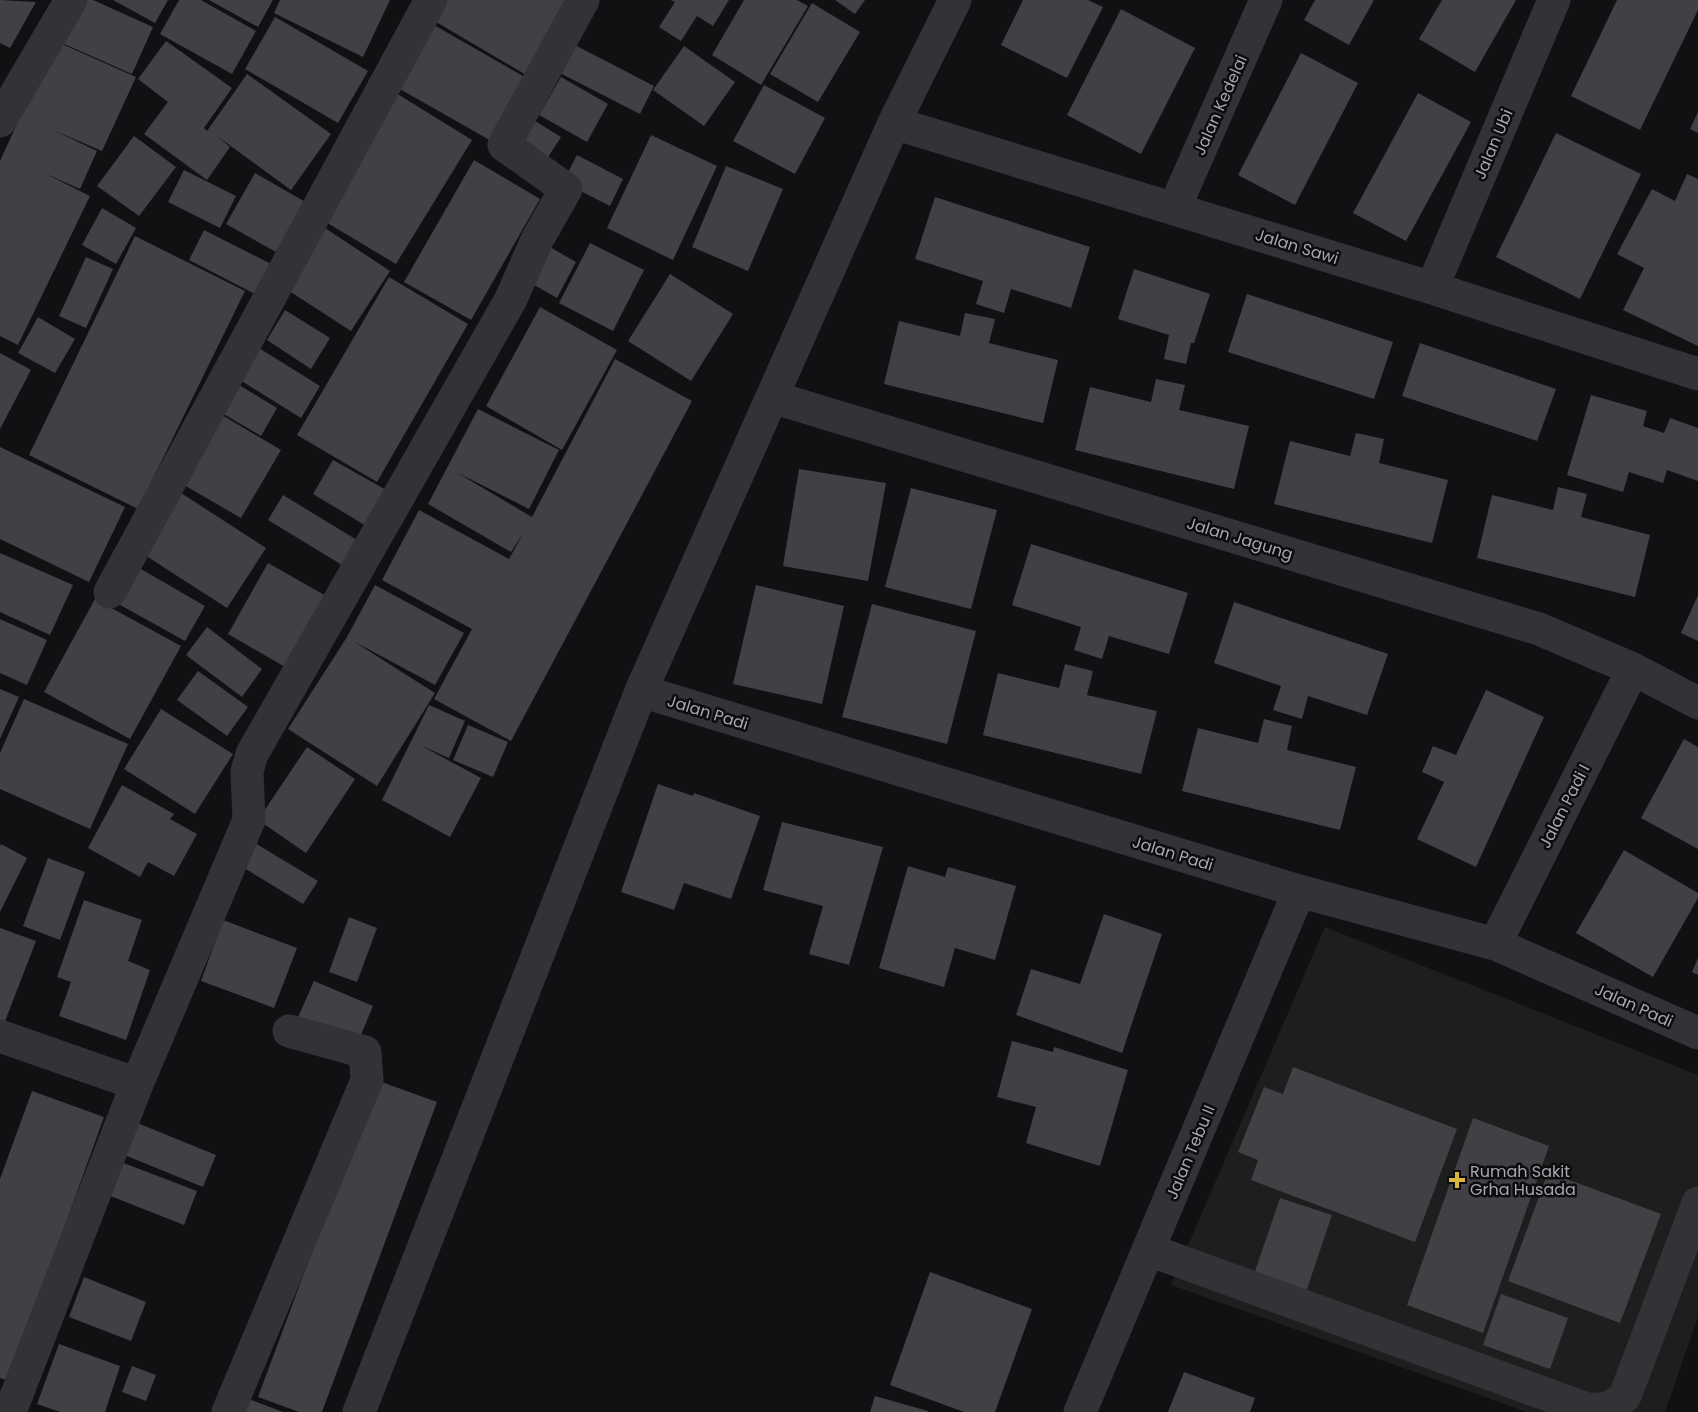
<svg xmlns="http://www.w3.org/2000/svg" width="1698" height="1412" font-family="Poppins,sans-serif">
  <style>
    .built { fill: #1e1e1f }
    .building { fill: #414145 }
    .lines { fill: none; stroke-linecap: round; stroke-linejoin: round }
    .minor { stroke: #333337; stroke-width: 33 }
    .poi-dot { fill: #d9b643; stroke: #0d0c0d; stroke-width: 2 }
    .labels { text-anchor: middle; stroke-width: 5; stroke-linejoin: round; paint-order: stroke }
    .street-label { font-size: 16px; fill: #a5a7b1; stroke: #0d0c0d }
    .poi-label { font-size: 16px; fill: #a5a7b1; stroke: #0d0c0d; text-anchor: start }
  </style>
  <rect width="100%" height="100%" fill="#111113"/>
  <path class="built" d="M1325,927l373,148v242l-33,95h-138l-356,-127z"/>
  <path class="building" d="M0,0l36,2 -26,46 -10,-5z
    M81,0h12l60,27 -21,47 -70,-31z
    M113,0h55l-13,23z
    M179,0h22l55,31 -24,43 -72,-40z
    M209,0h64l-15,27z
    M280,0h110l-27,57 -89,-44z
    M442,0h130l-44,76 -97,-57z
    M671,0h58l-16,26 -16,-10 -16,25 -22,-14 16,-25z
    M744,0h53l11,6 -47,79 -49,-30z
    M835,0h30l-10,14z
    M1023,0h65l15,7 -36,71 -66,-33z
    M1315,0h59l-25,45 -45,-25z
    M1442,0h74l-41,72 -56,-33z
    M1617,0h81v10l-58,120 -69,-34z
    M812,3l48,29 -42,70 -48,-28z
    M1121,9l74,39 -54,106 -74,-39z
    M275,17l93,54 -30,52 -93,-54z
    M434,25l96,55 -35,63 -97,-55z
    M55,41l81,36 -34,74 -49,-21 44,21 -17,38 -36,-16 46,23 -72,149 -18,-9v-175z
    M166,41l66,47 -28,40 3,3 40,-57 84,60 -40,56 -74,-54 13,11 -23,33 -63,-46 24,-32 -30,-23z
    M571,43l83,43 -14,28 -84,-43z
    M684,46l51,36 -31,44 -51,-36z
    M1301,53l57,30 -63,122 -57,-30z
    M561,77l47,27 -21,38 -48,-27z
    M764,85l61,33 -30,56 -62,-33z
    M396,93l76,47 -76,124 -77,-46z
    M1418,93l53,29 -65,119 -53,-28z
    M1698,112v21l-8,-4z
    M527,116l34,21 -18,28 -33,-21z
    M1556,133l85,41 -61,125 -84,-42z
    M651,135l66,31 -44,94 -66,-32z
    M134,136l42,31 -37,49 -42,-30z
    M577,155l46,24 -13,27 -47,-24z
    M474,160l66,39 -69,121 -67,-38z
    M726,166l57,23 -35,82 -56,-24z
    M184,170l52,26 -16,32 -52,-26z
    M255,173l59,34 -29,50 -59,-33z
    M1687,174l11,5v167l-75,-36 21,-42 -27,-14 35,-65 23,12z
    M935,197l155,50 -19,61 -60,-19 -7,24 -28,-9 7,-23 -68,-22z
    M102,208l34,20 -20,36 -34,-19z
    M322,226l68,45 -39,60 -68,-44z
    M204,230l67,34 -16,30 -66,-34z
    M135,236l110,55 -107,218 -109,-54z
    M541,242l35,20 -19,36 -35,-20z
    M590,243l54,27 -31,61 -54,-28z
    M86,257l27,12 -27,59 -27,-12z
    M1134,269l76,25 -16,49h-3l-5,21 -22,-5 5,-24 -51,-16z
    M670,274l63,40 -42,67 -63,-40z
    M389,277l79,47 -91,158 -80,-47z
    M1247,294l146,48 -19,57 -146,-47z
    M540,307l77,43 -55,100 -76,-44z
    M285,310l45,28 -19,31 -44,-29z
    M965,313l30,6 -6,24 69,17 -15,63 -159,-39 15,-63 61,15z
    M38,317l37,22 -20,34 -37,-20z
    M1420,343l136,46 -19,52 -135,-45z
    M259,348l61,38 -19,32 -61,-38z
    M0,353l31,17 -31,59z
    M615,359l77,42 -181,340 -77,-42 38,-70 -90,-49 37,-70 90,49 15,-27 -13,20 -83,-48 50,-95 81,41 -30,59 -73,-37 76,45z
    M1156,379l29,6 -6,25 70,16 -15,63 -159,-39 15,-63 61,15z
    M239,385l38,23 -16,28 -39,-23z
    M1591,395l56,16 -4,15 21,7 6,-15 28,10v53l-31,-11 -4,13 -34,-11 -6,20 -56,-17z
    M217,412l64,38 -40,68 -64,-37z
    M1356,433l28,6 -5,24 69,17 -16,63 -158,-39 16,-63 60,15z
    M0,447l125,60 -36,75 -89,-43z
    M333,460l55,31 -20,36 -55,-33z
    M799,469l87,14 -18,98 -85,-15z
    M1558,487l29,7 -6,23 69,18 -15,62 -158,-39 15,-63 61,15z
    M911,488l86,22 -26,99 -86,-22z
    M178,491l88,57 -39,60 -87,-56z
    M283,495l74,45 -15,25 -74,-45z
    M1031,544l157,49 -19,61 -60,-18 -7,23 -28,-9 7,-23 -69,-22z
    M0,553l73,32 -23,50 -50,-23z
    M268,563l60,34 -41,71 -59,-34z
    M134,565l71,41 -20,35 -72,-40z
    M375,585l89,48 -29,52 -82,-44 82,52 -58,93 -89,-57 59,-92z
    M756,585l88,21 -22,98 -89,-20z
    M1698,595v46l-17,-8z
    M95,599l86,47 -51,93 -86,-47z
    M1234,602l154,52 -21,61 -59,-19 -6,23 -29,-9 8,-24 -67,-23z
    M872,604l104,27 -29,113 -105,-27z
    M0,619l47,21 -20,45 -27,-12z
    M207,627l55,42 -20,28 -56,-42z
    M1065,664l28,7 -6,24 70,16 -16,63 -158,-39 15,-62 61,15z
    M198,671l50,36 -21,29 -50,-36z
    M0,689l19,8 -19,42z
    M1486,690l58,27 -68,150 -59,-28 27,-57 -22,-10 11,-26 23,9z
    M24,699l104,45 -38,85 -90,-40v-36z
    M429,705l36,16 -16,37 -29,-13 61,33 -31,59 -68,-37z
    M161,709l72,45 -38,60 -71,-45z
    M1264,719l28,7 -5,24 69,17 -16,63 -158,-39 16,-63 60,15z
    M468,725l40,17 -15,35 -40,-17z
    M1684,739l14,8v102l-57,-31z
    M307,747l48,32 -49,74 -48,-33z
    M658,784l35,12 1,-3 66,23 -29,83 -47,-16 -10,27 -53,-18z
    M122,785l52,29 -4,5 27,15 -23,42 -26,-14 -8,15 -52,-29z
    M782,822l101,25 -34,118 -40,-11 14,-48 -60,-16z
    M250,840l68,41 -15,23 -67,-41z
    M1,844l26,14 -27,54v-65z
    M1624,850l74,43v5l-45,79 -77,-44z
    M48,858l37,14 -25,68 -37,-14z
    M908,866l37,11 3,-10 68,19 -21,74 -40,-12 -11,39 -65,-19z
    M84,900l58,20 -14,41 22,9 -24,70 -67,-24 12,-34 -14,-5z
    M1104,914l58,20 -40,119 -106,-38 15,-46 49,15z
    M349,917l28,11 -20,54 -28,-10z
    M223,920l74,28 -23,60 -73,-27z
    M0,928l36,13 -34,88h-2z
    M1698,958v17l-6,-3z
    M314,981l59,25 -18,43 -60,-25z
    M1012,1041l41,11 1,-5 74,23 -28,96 -74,-23 10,-36 -39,-10z
    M1293,1067l164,62 -42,113 -164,-62 7,-20 -20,-8 26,-65 19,7z
    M376,1080l61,22 -115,310h-23l-41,-15z
    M32,1091l72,26 -95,264 -9,-3v-199z
    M1473,1118l76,28 -66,187 -76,-28z
    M135,1122l81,33 -13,32 -81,-33z
    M121,1162l76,29 -13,34 -76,-30z
    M1548,1172l113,42 -41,109 -112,-42z
    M1280,1198l52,17 -27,80 -52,-18z
    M930,1272l102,37 -37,103h-31l-74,-27z
    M84,1277l62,25 -15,39 -62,-24z
    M1501,1294l67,24 -18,51 -67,-24z
    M59,1344l61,22 -15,46h-45l-23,-8z
    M132,1366l24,9 -10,26 -24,-9z
    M1184,1372l71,26 -5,14h-82z
    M875,1396l53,15v1h-58z
    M249,1399l34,13h-39z"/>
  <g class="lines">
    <path class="minor" d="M0,121l71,-121
      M894,123l538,165 266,86
      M1174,209l92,-209
      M1432,288l122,-288
      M772,397l767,232 94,40 65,34
      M110,592l321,-592
      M641,691l658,200 196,53 203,89
      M1495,944l138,-275
      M0,1036l137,48
      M1149,1250l438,159c18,1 26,-1 38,-13l73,-193
      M10,1412l127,-328 112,-264 -2,-48 5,-18 259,-455 26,-59 29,-51 -62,-44 79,-145
      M228,1412l139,-332 -2,-28 -76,-21
      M359,1412l282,-721 253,-568 61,-123
      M1080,1412l219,-521"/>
  </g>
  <path class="poi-dot" d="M1454 1171h6v6h6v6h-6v6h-6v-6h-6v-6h6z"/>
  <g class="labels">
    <g class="street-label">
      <text transform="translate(1220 105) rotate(-66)" y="6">Jalan Kedelai</text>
      <text transform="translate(1493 144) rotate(-67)" y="6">Jalan Ubi</text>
      <text transform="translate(1297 246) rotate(17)" y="6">Jalan Sawi</text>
      <text transform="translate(1240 538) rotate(17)" y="6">Jalan Jagung</text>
      <text transform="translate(708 712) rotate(17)" y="6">Jalan Padi</text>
      <text transform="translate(1564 806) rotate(-63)" y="6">Jalan Padi I</text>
      <text transform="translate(1173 853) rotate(17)" y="6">Jalan Padi</text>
      <text transform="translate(1634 1005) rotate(24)" y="6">Jalan Padi</text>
      <text transform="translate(1190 1152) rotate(-67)" y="6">Jalan Tebu II</text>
    </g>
    <g class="poi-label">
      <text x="1470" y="1177">Rumah Sakit<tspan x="1470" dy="18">Grha Husada</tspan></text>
    </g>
  </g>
</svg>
